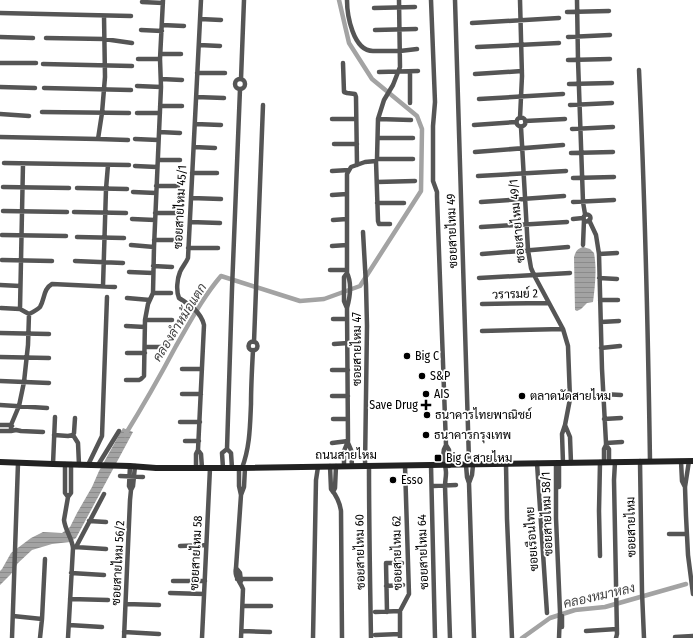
<svg xmlns="http://www.w3.org/2000/svg" width="693" height="638" font-family="'Fira Sans Condensed',Sarabun,sans-serif">
  <style>
    .water { fill: url(#water-rules) }
    .lines { fill: none; stroke-linecap: round; stroke-linejoin: round }
    .canal { stroke: #a3a3a3; stroke-width: 4.5 }
    .street { stroke: #555; stroke-width: 4.5 }
    .secondary { stroke: #222; stroke-width: 6 }
    .poi-dot { fill: #000; stroke: #fff; stroke-width: 1.5 }
    .labels { text-anchor: middle; stroke-width: 3.5; stroke-linejoin: round; paint-order: stroke }
    .street-label { font-size: 12px; fill: #000; stroke: #fff }
    .poi-label { font-size: 12px; fill: #000; stroke: #fff; text-anchor: start }
    .water-label { font-size: 13px; font-style: italic; fill: #444; stroke: #fff }
  </style>
  <defs>
    <pattern id="water-rules" width="6" height="5" patternUnits="userSpaceOnUse"><rect width="6" height="5" fill="#a3a3a3"/><path d="M0 2.5h6" fill="none" stroke="#8b8b8b"/></pattern>
  </defs>
  <rect width="100%" height="100%" fill="#fff"/>
  <path class="water" d="M583,247l7,2 4,4c3,16 1,33 -1,49l-6,1 -6,6 -4,2 -2,-1 -1,-53c2,-6 3,-8 9,-10z
    M123,428l10,4 -57,106 -6,4 -18,2 -20,6 -14,13 -7,11 -11,11v-14l2,-2 9,-16 20,-15 12,-6 19,1 8,-6 7,-14 15,-26 7,-16z"/>
  <g class="lines">
    <path class="canal" d="M125,435c18,-29 35,-59 51,-89 14,-24 27,-49 45,-70l79,25 24,-2 36,-13 61,-95 1,-62 -5,-13 -45,-37 -23,-36 -10,-43
      M522,638l28,-20 25,-8 30,-3 81,-23"/>
    <path class="street" d="M347,0c0,15 6,51 26,51h27l17,-2
      M431,0l4,102 -2,24v55l4,11v5l9,248c-6,9 0,19 0,28 0,4 -1,9 -1,13l5,152
      M455,0l14,461
      M520,0l2,76 -2,42
      M577,0l1,60 5,142 2,12
      M142,2l21,1
      M374,8l41,-1
      M567,12l42,-1
      M0,13l131,3
      M200,19l21,1
      M472,23l87,-5
      M162,25l22,1
      M141,30l21,1
      M375,30l41,-1
      M0,37l33,1
      M568,37l42,-2
      M46,38l58,1 28,4
      M199,45l21,1
      M477,47l82,-4
      M161,54h20
      M138,59h22
      M568,60l42,-1
      M0,63h36
      M343,63l1,29 3,1 8,1 1,3 1,68
      M43,64l89,2
      M639,70c6,130 9,261 11,391
      M379,72l39,-1
      M410,72v31
      M197,73h28
      M475,74l47,-3
      M161,79l21,1
      M241,79l3,-79
      M235 84a5 5 0 1 1 10 0a5 5 0 1 1-10 0Z
      M569,84l43,-1
      M137,86l24,1
      M0,87l35,1
      M44,88l87,2
      M196,97l28,1
      M479,99l84,-5
      M570,105l42,-2
      M160,106h22
      M42,112l87,1
      M137,113h23
      M0,114l29,2
      M516.5 122a4.5 4.5 0 1 1 9 0a4.5 4.5 0 1 1-9 0Z
      M332,119h24
      M378,119l33,1
      M525,121l40,-2
      M195,124l26,1
      M474,125l42,-3
      M521,127l7,123 3,18 3,7 29,54 5,17 2,53 -5,26 -3,9 1,29
      M572,129l41,-2
      M159,132l21,1
      M0,137l98,2 4,-26 3,-36 -1,-61
      M378,138h35
      M98,139l30,1
      M135,139l23,1
      M334,144h23
      M194,147l21,1
      M475,152l88,-7
      M571,153l42,-1
      M377,159h36
      M158,160h22
      M376,161l2,60 1,3h11
      M4,163l125,2
      M135,166l22,1
      M332,171l17,-1
      M192,173h25
      M478,176l88,-5
      M573,178l41,-1
      M377,182l38,-1
      M156,186h22
      M3,187l66,1
      M77,188l50,1
      M133,192l23,1
      M332,195l15,-1
      M191,198l30,1
      M481,202l83,-6
      M573,202l41,-2
      M377,203h27
      M3,211l64,1
      M74,212l52,1
      M155,213h21
      M583.5 218a3.5 3.5 0 1 1 7 0a3.5 3.5 0 1 1-7 0Z
      M132,219l23,1
      M573,219l10,-1
      M333,220l14,-1
      M589,220l7,15 3,19 3,115 4,74v2l-2,4v13
      M190,222l30,1
      M481,227l86,-5
      M363,232l3,53 1,41 -2,140
      M2,235l64,1
      M77,237l47,1
      M154,240h22
      M131,245l23,2
      M583,245l1,-25
      M332,246l15,-1
      M188,248h30
      M482,254l86,-7
      M599,254l18,-1
      M2,260l50,1
      M75,261l48,2
      M153,266l19,1
      M330,270h17
      M129,272l24,1
      M479,278l91,-5
      M599,278l18,1
      M0,285l20,1
      M103,286l3,-97 2,-24
      M153,293h18
      M127,298l23,2
      M600,300h18
      M482,304l66,-1
      M1,308l19,1
      M347,308l-3,-7v-24l3,-4v-99l4,-7 14,-5 11,-1 1,-2 1,-40 6,-19 9,-15 7,-18 -1,-67
      M29,314c4,-2 8,-4 11,-7 5,-8 3,-18 12,-23l63,3
      M333,319h14
      M145,320h27
      M601,322l18,-1
      M126,326l19,1
      M482,331l81,-2
      M0,333l49,1
      M248.5 346a4.5 4.5 0 1 1 9 0a4.5 4.5 0 1 1-9 0Z
      M254,342l9,-237
      M334,344l14,-1
      M145,347h18
      M601,348l19,-2
      M127,353h18
      M0,357l49,1
      M182,369h20
      M332,370h16
      M126,380h13l2,-1 3,-3 1,-56 3,-16 5,-11 1,-46 7,-160 -1,-28 3,-59
      M0,381l49,2
      M182,394h19
      M603,394l18,1
      M332,396h16
      M0,405l47,3
      M333,419h15
      M604,419l17,-1
      M180,422h20
      M0,425h11l1,1
      M565,425l5,12 1,26
      M0,431h11l5,-1 5,1 22,1
      M11,431v-6l8,-19 5,-24 4,-37 1,-31 -9,-5 3,-145
      M54,435l14,1 5,-1 1,-2 1,-15
      M73,435l5,8 1,22
      M185,441h14
      M332,443l16,-2
      M348,443l3,7 1,16
      M606,443l16,-1
      M446,445l3,5v16
      M606,445l3,4v13
      M198,450l3,4 1,14
      M640,461l2,131 2,46
      M681,461l1,20 3,6
      M689,461l-4,26 1,29 2,39 5,39
      M600,462l-1,49 1,45
      M615,462l-1,18 3,154 -1,4
      M468,463l-2,2 1,12 2,6
      M470,463l3,2 -1,10 -3,8 5,155
      M537,463l10,150
      M556,463v55l4,94 -1,26
      M53,464l2,-47
      M65,464v29l3,4
      M506,464l1,55 5,119
      M88,465l14,-29 5,-139
      M98,465l21,-34
      M431,465l4,173
      M130,466l-1,20 2,4
      M330,466l1,23c5,6 9,15 10,22l1,127
      M344,466v-15l4,-10 -1,-133c3,-11 5,-25 0,-35
      M369,466c0,57 1,115 2,172
      M196,468v-14l2,-4 6,-125c-3,-13 -14,-20 -25,-27 -3,-7 -2,-19 1,-26 2,-5 6,-9 8,-14l13,-258
      M223,468l-1,-15 5,-4
      M232,468l-1,-15 -4,-4 5,-160 8,-200
      M239,468v18l2,9
      M242,468c8,-21 8,-42 9,-64 0,-18 1,-36 2,-54
      M120,476l23,1
      M433,486l23,-1
      M559,487v-24
      M333,492l2,-4 1,-22
      M89,521l17,1
      M669,534h18
      M180,546l26,-1
      M75,547l31,2
      M76,547l28,-53
      M236,568l4,5 1,8
      M71,573l33,2
      M237,579h34
      M173,581h32
      M386,586l17,-1
      M170,593l34,1
      M70,599l38,1
      M126,604l33,1
      M243,606h28
      M375,612l25,-1
      M387,612l-1,-49h16
      M13,616l29,3 -2,19
      M562,616v11
      M42,619l3,-60
      M69,625l33,2
      M242,631l28,1
      M586,631l31,-2
      M124,632l35,2
      M375,635l25,-1
      M675,637l18,-1
      M12,638l6,-175
      M68,638l5,-90c-1,-10 -8,-18 -9,-28l4,-23 3,-4v-29
      M124,638l6,-138 1,-10 2,-4 2,-20
      M202,638l8,-170
      M241,638l2,-49c-3,-8 -9,-12 -7,-21l5,-73 3,-8 1,-19
      M313,638l3,-158 2,-13
      M400,638v-27l9,-17 -4,-128"/>
    <path class="secondary" d="M0,462l53,2 77,2 26,2h83l454,-7"/>
  </g>
  <g class="poi-dot">
    <circle cx="407" cy="356" r="4"/>
    <circle cx="422" cy="376" r="4"/>
    <circle cx="426" cy="394" r="4"/>
    <circle cx="522" cy="396" r="4"/>
    <path d="M424 399h4v4h4v4h-4v4h-4v-4h-4v-4h4z"/>
    <circle cx="427" cy="415" r="4"/>
    <circle cx="426" cy="435" r="4"/>
    <rect x="434" y="454" width="8" height="8" rx="2"/>
    <circle cx="393" cy="480" r="4"/>
  </g>
  <g class="labels">
    <g class="street-label">
      <text transform="translate(180 207) rotate(-87)" y="4">ซอยสายไหม 45/1</text>
      <text transform="translate(517 221) rotate(-95)" y="4">ซอยสายไหม 49/1</text>
      <text transform="translate(452 231) rotate(-92)" y="4">ซอยสายไหม 49</text>
      <text transform="translate(515 294) rotate(-2)" y="4">วรารมย์ 2</text>
      <text transform="translate(357 349) rotate(-90)" y="4">ซอยสายไหม 47</text>
      <text x="346" y="459">ถนนสายไหม</text>
      <text transform="translate(547 514) rotate(-92)" y="4">ซอยสายไหม 58/1</text>
      <text transform="translate(631 527) rotate(-91)" y="4">ซอยสายไหม</text>
      <text transform="translate(532 539) rotate(-94)" y="4">ซอยเรือนไทย</text>
      <text transform="translate(360 552) rotate(-91)" y="4">ซอยสายไหม 60</text>
      <text transform="translate(423 552) rotate(-92)" y="4">ซอยสายไหม 64</text>
      <text transform="translate(196 553) rotate(-87)" y="4">ซอยสายไหม 58</text>
      <text transform="translate(397 553) rotate(-91)" y="4">ซอยสายไหม 62</text>
      <text transform="translate(118 563) rotate(-87)" y="4">ซอยสายไหม 56/2</text>
    </g>
    <g class="poi-label">
      <text x="415" y="360">Big C</text>
      <text x="430" y="380">S&amp;P</text>
      <text x="434" y="398">AIS</text>
      <text x="530" y="400">ตลาดนัดสายไหม</text>
      <text x="418" y="409" text-anchor="end">Save Drug</text>
      <text x="435" y="419">ธนาคารไทยพาณิชย์</text>
      <text x="434" y="439">ธนาคารกรุงเทพ</text>
      <text x="446" y="462">Big C สายไหม</text>
      <text x="401" y="484">Esso</text>
    </g>
    <g class="water-label">
      <text transform="translate(179 322) rotate(-58)" y="5">คลองลำหม้อแตก</text>
      <text transform="translate(599 595) rotate(-13)" y="5">คลองหมาหลง</text>
    </g>
  </g>
</svg>
